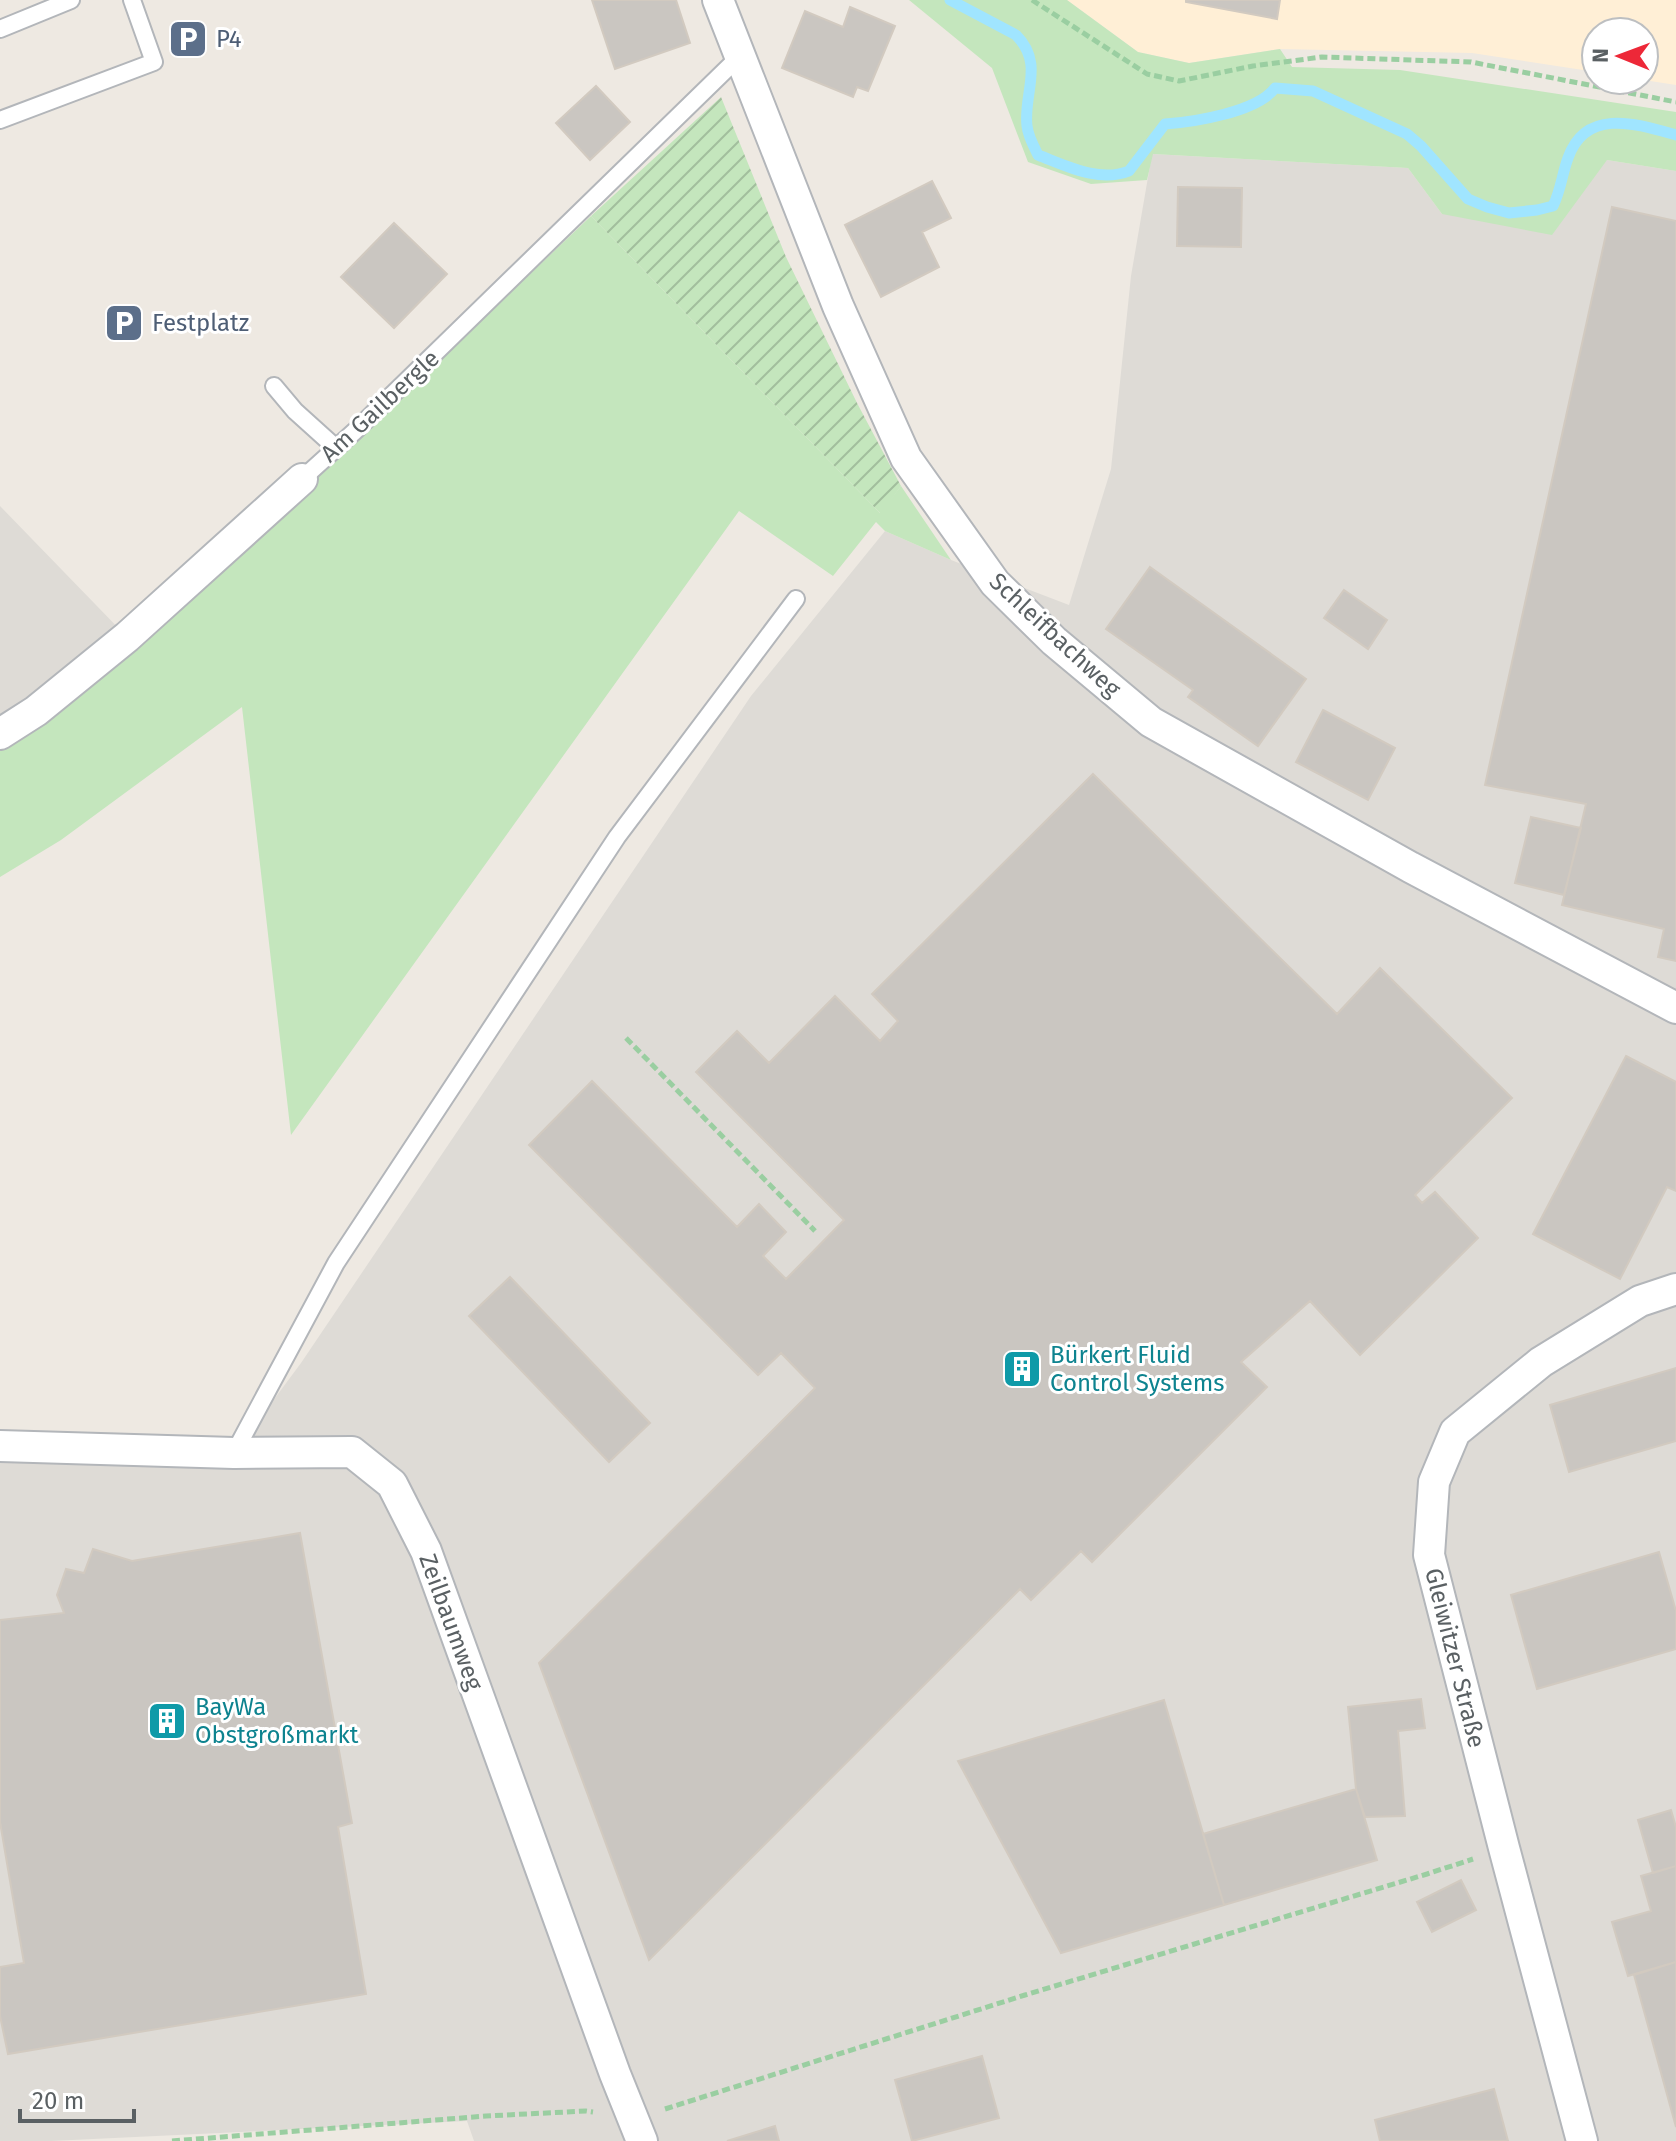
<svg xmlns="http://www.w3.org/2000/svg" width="1676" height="2141" font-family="'Fira Sans',sans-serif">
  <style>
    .commercial { fill: #ffefd6 }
    .industrial { fill: #dedbd6 }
    .green { fill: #c4e6bd }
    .garden { fill: url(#garden-furrows) }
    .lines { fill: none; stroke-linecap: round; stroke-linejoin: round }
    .stream { stroke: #a0e5ff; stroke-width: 11 }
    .building { fill: #cac6c1; stroke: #d2cac0; stroke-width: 2 }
    .lane-casing { stroke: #b3b6ba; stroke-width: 20 }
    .street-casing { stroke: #b3b6ba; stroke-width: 34 }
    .path { stroke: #9acea1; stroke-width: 5; stroke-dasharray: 8 4; stroke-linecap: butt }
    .lane { stroke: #fff; stroke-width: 16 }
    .street { stroke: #fff; stroke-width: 30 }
    .labels { text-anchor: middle; stroke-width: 6; stroke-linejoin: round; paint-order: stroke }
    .service-label { font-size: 24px; fill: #4e5e75; stroke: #fff; text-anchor: start }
    .street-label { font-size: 24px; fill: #5a6063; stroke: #fff }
    .culture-label { font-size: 24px; fill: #0d838f; stroke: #fff; text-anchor: start }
  </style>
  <defs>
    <pattern id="garden-furrows" width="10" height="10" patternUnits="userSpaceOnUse" patternTransform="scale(2)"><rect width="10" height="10" fill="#c4e6bd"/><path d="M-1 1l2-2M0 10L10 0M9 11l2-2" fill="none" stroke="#a2be9d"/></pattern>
  </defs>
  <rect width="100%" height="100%" fill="#eee9e2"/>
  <path class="commercial" d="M1067,0h609v85l-32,-5v-48h-48v40l-124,-19 -192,-4 -91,14 -51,-11z"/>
  <path class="industrial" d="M1152,154l256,14 34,46 165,-54 69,11v1970h-1202l-7,-20 -416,20h-51v-695l234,7 67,-90 450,-667 134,-165 66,29 118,45 42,-136 20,-193z
    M0,506l127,131 -127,95z"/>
  <path class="green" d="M909,0h158l71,52 51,11 91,-14 12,18 108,3 276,42v59l-69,-11 -55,75 -110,-21 -34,-46 -255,-14 -6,26 -56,4 -63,-22 -36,-94z
    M591,216l289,297 21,-27 50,74 -66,-29 -9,-9 -43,54 -94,-65 -448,624 -49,-428 -181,133 -61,37v-133l174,-132z"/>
  <path class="garden" d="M721,97l65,160 71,146 44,83 -20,28 -290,-298z"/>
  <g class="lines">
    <path class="stream" d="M950,0l66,35c29,29 7,58 11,91 1,10 7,21 11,29 29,11 61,28 91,16l36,-47c29,-2 92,-12 110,-36l38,3 94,43 14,12 47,53 19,8 22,6 28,-3 16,-4c8,-16 9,-32 15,-48 18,-51 69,-34 108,-23"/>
  </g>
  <path class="building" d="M592,0h84l14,43 -75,26z
    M1186,0h94l-3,19 -91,-17z
    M850,7l45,19 -27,65 -11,-4 -4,10 -71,-29 23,-57 38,16z
    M596,86l34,36 -40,38 -34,-37z
    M932,181l19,37 -29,14 17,35 -58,30 -36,-72z
    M1178,187l64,1 -1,59 -64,-1z
    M1612,207l64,14v740l-18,-4 6,-28 -102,-24 24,-101 -101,-19z
    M394,223l53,51 -53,54 -53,-51z
    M1150,567l156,112 -48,67 -70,-49 5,-7 -87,-61z
    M1344,590l43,30 -19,29 -44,-31z
    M1323,710l72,38 -27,52 -72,-38z
    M1093,774l244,240 43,-46 132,130 -97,97 7,8 13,-11 43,46 -118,117 -50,-54 -69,61 26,25 -175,175 -11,-11 -50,49 -11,-11 -371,371 -110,-297 276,-275 -34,-35 -23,22 -229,-230 63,-64 145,146 22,-23 27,28 -23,24 23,23 58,-59 -148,-148 41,-41 32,32 66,-67 45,45 18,-20 -26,-27z
    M1531,817l50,11 -17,67 -49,-12z
    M1626,1056l50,26v109l-9,-4 -47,92 -87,-45z
    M510,1277l140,146 -41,39 -140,-146z
    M1676,1368v73l-107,31 -19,-67z
    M300,1533l52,290 -14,4 28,167 -358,60 -8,-38v-49l24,-4 -24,-141v-202l64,-7 -7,-18 9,-26 18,4 9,-24 39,12z
    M1659,1552l17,59v38l-139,40 -26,-94z
    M1421,1699l4,29 -27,3 7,85 -40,1 -9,-28 -8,-82z
    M1164,1700l60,205 -163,48 -103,-192z
    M1356,1789l21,71 -153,45 -21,-71z
    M1671,1810l5,17v39l-23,7 -15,-53z
    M1676,1866v96l-48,14 -16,-54 39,-11 -10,-35z
    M1461,1880l15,30 -44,22 -15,-30z
    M1676,1962v165l-42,-152z
    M982,2056l17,62 -87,23 -17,-61z
    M1494,2089l14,52h-128l-5,-21z
    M775,2126l4,15h-52z"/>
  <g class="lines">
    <defs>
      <path id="lane" d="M0,29l71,-29
        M0,120l154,-58 -22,-62
        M274,386l21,25 41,37
        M302,479l53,-48 385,-375
        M234,1453l102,-190 281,-426 179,-238"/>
      <path id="street" d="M718,0l120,306 68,152 89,125 59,58 97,81 259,145 266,141
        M0,734l36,-23 91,-74 175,-158
        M0,1446l234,7 118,-1 40,32 34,67 189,523 27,67
        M1582,2141l-78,-293 -75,-293 5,-73 21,-50 86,-70 99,-61 36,-12"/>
    </defs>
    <use href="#lane" class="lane-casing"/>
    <use href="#street" class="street-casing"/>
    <path class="path" d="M1032,0l115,74 32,7 74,-15 69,-9 149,5 205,40
      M626,1038l189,193
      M665,2109l360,-114 402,-121 46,-15
      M172,2141l314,-25 100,-5 7,1"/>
    <use href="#lane" class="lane"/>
    <use href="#street" class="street"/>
  </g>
  <defs>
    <symbol id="parking-square" viewBox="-11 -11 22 22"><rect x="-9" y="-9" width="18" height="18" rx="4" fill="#5c6f8a" stroke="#fff"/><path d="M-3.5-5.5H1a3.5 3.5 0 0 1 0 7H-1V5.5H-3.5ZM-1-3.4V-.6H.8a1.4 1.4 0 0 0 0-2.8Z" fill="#fff"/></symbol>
    <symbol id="building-square" viewBox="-11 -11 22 22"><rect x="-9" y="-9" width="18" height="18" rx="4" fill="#0f9aa8" stroke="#fff"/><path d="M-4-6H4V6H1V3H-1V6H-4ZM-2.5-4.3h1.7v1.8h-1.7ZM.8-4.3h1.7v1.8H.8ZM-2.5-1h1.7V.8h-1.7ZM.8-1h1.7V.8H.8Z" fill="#fff"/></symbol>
  </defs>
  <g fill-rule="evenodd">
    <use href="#parking-square" x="166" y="17" width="44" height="44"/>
    <use href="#parking-square" x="102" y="301" width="44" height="44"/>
    <use href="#building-square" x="1000" y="1347" width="44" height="44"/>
    <use href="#building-square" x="145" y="1699" width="44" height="44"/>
  </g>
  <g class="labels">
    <g class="service-label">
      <text x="216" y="47">P4</text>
      <text x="152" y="331">Festplatz</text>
    </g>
    <g class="street-label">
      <text transform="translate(380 406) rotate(-43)" y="8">Am Gailbergle</text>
      <text transform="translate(1055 635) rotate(43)" y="8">Schleifbachweg</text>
      <text transform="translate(451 1622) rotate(70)" y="8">Zeilbaumweg</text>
      <text transform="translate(1455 1658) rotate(76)" y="8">Gleiwitzer Straße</text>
    </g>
    <g class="culture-label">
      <text x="1050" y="1363">Bürkert Fluid<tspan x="1050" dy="28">Control Systems</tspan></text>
      <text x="195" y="1715">BayWa<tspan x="195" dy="28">Obstgroßmarkt</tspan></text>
    </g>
  </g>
  <g transform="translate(1620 56) rotate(271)"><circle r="38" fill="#ffffff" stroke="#bdbfc1" stroke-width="2"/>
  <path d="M0-6L14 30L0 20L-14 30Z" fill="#ed2838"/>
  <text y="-12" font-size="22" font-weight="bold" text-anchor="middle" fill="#5a6063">N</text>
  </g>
  <path d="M20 2109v12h114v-12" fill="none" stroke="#5a6063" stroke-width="4"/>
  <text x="32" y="2109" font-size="24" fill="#5a6063" stroke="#ffffff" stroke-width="6" paint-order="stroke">20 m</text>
</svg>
